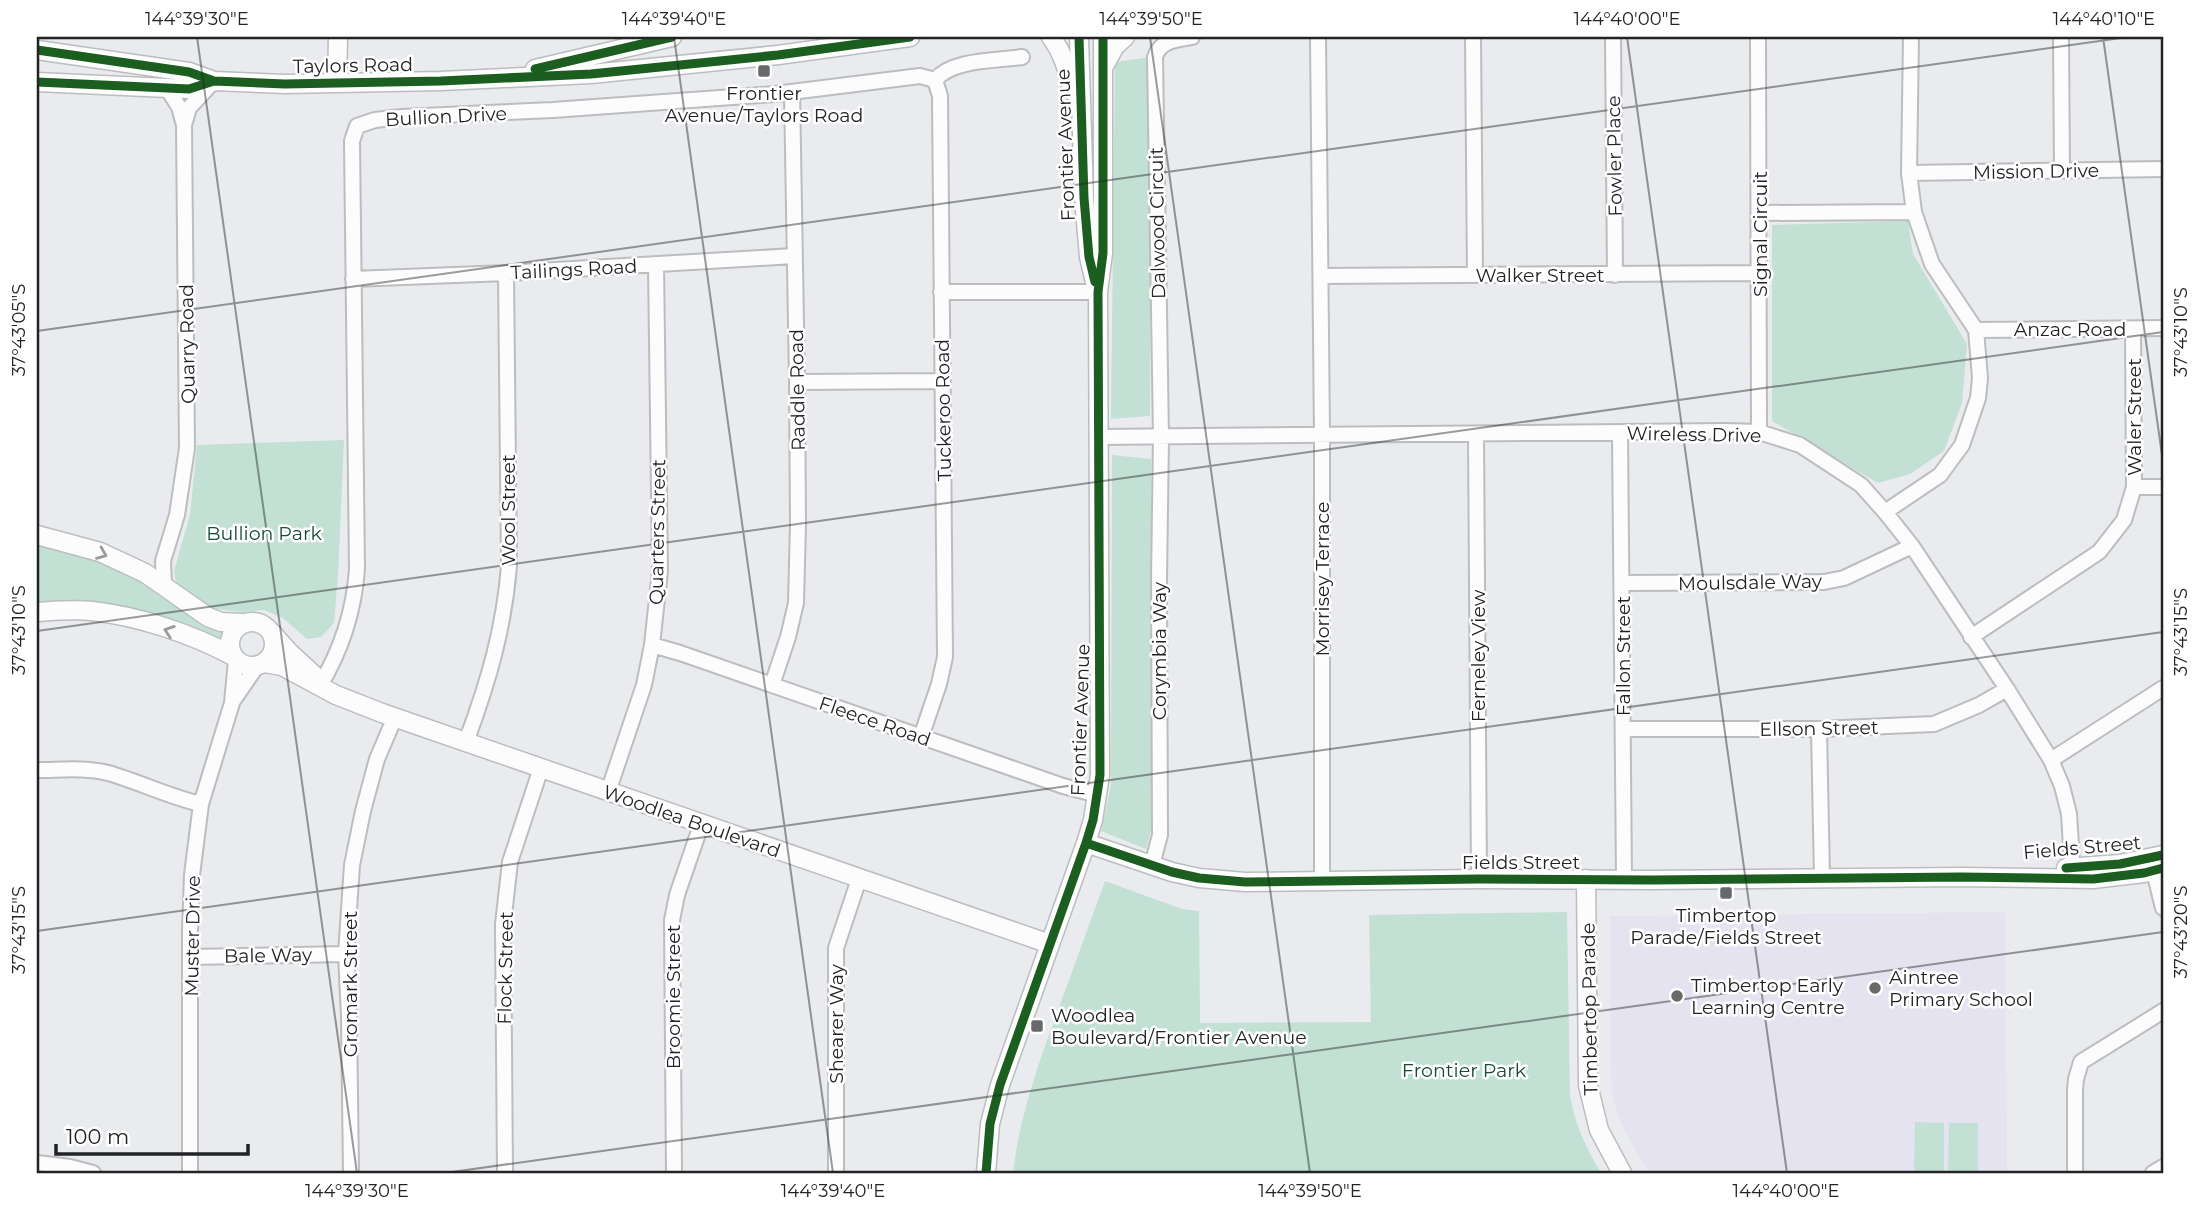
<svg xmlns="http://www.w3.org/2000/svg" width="2200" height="1210" font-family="Montserrat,sans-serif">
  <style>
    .education { fill: #e6e3f0 }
    .green { fill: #c2e0d3 }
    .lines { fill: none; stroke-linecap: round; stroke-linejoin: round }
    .minor-casing { stroke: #bbbdbf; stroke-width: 18 }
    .tertiary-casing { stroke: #bbbdbf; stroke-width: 21 }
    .minor { stroke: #fcfcfc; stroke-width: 14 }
    .tertiary { stroke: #fcfcfc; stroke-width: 18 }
    .cycleway-casing { stroke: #fff; stroke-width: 13 }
    .cycleway { stroke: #1b5e20; stroke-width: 9 }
    .oneway { stroke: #9a9a9b }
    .ticks { fill: none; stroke: #222324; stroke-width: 2; stroke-opacity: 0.45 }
    .poi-dot { fill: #68696b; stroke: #fff; stroke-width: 2.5 }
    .labels { text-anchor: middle; stroke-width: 5; stroke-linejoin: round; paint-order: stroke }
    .street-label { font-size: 19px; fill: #222324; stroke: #fff }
    .poi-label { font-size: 19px; fill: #222324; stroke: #fff; text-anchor: start }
    .park-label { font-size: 19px; fill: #174b36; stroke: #fff }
    .neatline { fill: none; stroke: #222324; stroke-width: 2.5 }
    .ticks-label { font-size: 18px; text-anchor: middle; fill: #222324 }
  </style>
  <rect width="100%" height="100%" fill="#e9ebee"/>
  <path class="education" d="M2005,912l2,261h-357l-19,-30 -13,-27 -5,-19 -2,-20 -1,-161z"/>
  <path class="green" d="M1151,57l-1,359 -39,3 4,-357z
    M1908,221l5,33 54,90 -5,59 -18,48 -34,23 -32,9 -106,-62v-196z
    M344,440l-6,135 -4,48 -13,14 -14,2 -24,-21 -19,-8 -22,2 -34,-4 -32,-25 -2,-12 16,-56 7,-70z
    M1112,455l39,4 1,368 -6,22 -45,-18 10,-46z
    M37,540l61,18 55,28 72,42 -6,14 -182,-36z
    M1105,881l77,28 17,2 1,112 171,-1 -2,-107 198,-3 3,184c5,28 16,52 31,77h-588c6,-55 25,-108 44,-160 16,-44 32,-88 48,-132z
    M1915,1122l29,1v50h-30z
    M1949,1123h29v50h-30z"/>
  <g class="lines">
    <defs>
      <path id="minor" d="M1318,37l4,398v447
        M1473,37l2,238
        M1613,37l2,238
        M1758,37l1,395
        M2061,37l1,133
        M935,80c18,-21 60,-19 87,-23
        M184,125l5,-17 25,-27
        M1909,173l254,-4
        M1760,213l154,-1
        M1321,276l439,-3
        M353,279l153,-6 288,-17
        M941,292h157
        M1976,330l187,-2
        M797,382l146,-1
        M1620,433l4,446
        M1476,434l3,445
        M1099,437l626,-6 34,1 41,13 61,40 24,27 27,34 95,143 44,71 11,26 7,28 4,63
        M2134,487h29
        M1885,512l55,-37 22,-30 16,-47 2,-20 -4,-48 -44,-66 -18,-52 -5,-39 2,-136
        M1623,583l201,-1 20,-4 68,-32
        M164,585l-1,-24 14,-46 10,-67 -3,-323 -5,-18 -12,-19
        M1971,637l128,-85 25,-32 10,-33 -1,-158
        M652,645l28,8 383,133 35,9
        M772,685l16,-48 8,-34 2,-79 -1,-142 -5,-290
        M319,687c22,-36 35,-76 38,-118l-5,-428 5,-15 18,-6 27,-3 151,-7 222,-16 145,-18 15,4
        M232,702l25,-36
        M1624,729h195l115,-5 45,-19 28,-16
        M1819,729l3,149
        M921,737l18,-53 6,-27 -5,-561 -5,-16
        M466,742c22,-59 38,-113 43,-176l-3,-293
        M2051,760l112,-72
        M37,770c23,0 48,-3 71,3 32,9 61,24 93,31
        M608,792l36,-107 8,-40 8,-74 -4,-307
        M2152,863l11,45
        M1152,865l8,-30 -1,-255 2,-143 -6,-380c5,-17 22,-17 37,-20
        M191,957l155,-3
        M37,1163l33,4 23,6
        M190,1173v-242l2,-56 9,-71 31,-101 4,-43
        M351,1173l-2,-156 -3,-63 6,-89 11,-54 14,-52 18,-42
        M505,1173l-2,-249 7,-62 31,-94
        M674,1173l-2,-253 5,-25 24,-70
        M836,1173v-225l23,-69
        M2075,1173v-83l1,-11 5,-17 82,-51
        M2153,1173l10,-6"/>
      <path id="tertiary" d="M1051,37c12,16 17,34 21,54
        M1079,37l5,161 5,59 6,25
        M37,50l152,22 25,9
        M1103,68l12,-22 10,-9
        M535,69l137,-32
        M37,82l152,7 25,-8 71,3 156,-3 150,-7 187,-19 132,-18
        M337,83l1,-46
        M37,535l63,17 45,21 63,44 13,5 21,1
        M37,612c18,-1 37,-3 55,-1 46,5 100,23 141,45
        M230 644a22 22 0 1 1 44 0a22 22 0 1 1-44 0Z
        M272,633l17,19 25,23
        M264,663l18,3 54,29 46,18 668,231
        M1086,843l86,29 27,6 46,4 234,-3 173,1 310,-3 131,2 51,-6 19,-5
        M2066,868l54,-4 43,-9
        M1586,879l2,206 11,45 23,43
        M986,1173l4,-49 10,-39 86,-242 7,-23 7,-45 -2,-483 5,-39v-216"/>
    </defs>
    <use href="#minor" class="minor-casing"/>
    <use href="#tertiary" class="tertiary-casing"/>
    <use href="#minor" class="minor"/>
    <use href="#tertiary" class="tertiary"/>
    <defs>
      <path id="cycleway" d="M1079,37l5,161 5,59 6,25
        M37,50l152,22 25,9
        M535,69l137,-32
        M37,82l152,7 25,-8 71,3 156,-3 150,-7 187,-19 132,-18
        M1086,843l86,29 27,6 46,4 234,-3 173,1 310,-3 131,2 51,-6 19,-5
        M2066,868l54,-4 43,-9
        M986,1173l4,-49 10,-39 86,-242 7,-23 7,-45 -2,-483 5,-39v-216"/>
    </defs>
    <use href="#cycleway" class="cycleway-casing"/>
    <use href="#cycleway" class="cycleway"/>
  </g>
  <defs><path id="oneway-chevron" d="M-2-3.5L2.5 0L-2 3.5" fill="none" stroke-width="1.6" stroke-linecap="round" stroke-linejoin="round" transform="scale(1.75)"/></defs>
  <g class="oneway">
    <use href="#oneway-chevron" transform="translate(102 554) rotate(22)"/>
    <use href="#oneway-chevron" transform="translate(169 631) rotate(-161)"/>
  </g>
  <path class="ticks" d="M197,37l160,1136M674,37l159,1136M1150,37l160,1136M1627,37l160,1136M2103,37l60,425M37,331l2091,-294M37,631l2126,-299M37,931l2126,-299M445,1173l1718,-241"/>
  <g class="poi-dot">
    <rect x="757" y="64" width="14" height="14" rx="3.5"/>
    <rect x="1719" y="886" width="14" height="14" rx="3.5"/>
    <circle cx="1875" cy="988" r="7"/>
    <circle cx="1677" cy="996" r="7"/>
    <rect x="1030" y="1019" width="14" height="14" rx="3.5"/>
  </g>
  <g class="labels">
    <g class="street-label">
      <text transform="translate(353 65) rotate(-1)" y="7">Taylors Road</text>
      <text transform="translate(446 116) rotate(-3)" y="7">Bullion Drive</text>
      <text transform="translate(1065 145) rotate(-92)" y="7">Frontier Avenue</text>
      <text transform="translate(1614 156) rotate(-91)" y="7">Fowler Place</text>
      <text transform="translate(2036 171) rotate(-1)" y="7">Mission Drive</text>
      <text transform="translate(1157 223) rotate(-91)" y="7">Dalwood Circuit</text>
      <text transform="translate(1760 234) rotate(-90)" y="7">Signal Circuit</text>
      <text transform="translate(574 269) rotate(-3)" y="7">Tailings Road</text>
      <text x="1540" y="282">Walker Street</text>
      <text x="2070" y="336">Anzac Road</text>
      <text transform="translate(187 344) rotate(-91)" y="7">Quarry Road</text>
      <text transform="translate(797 390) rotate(-91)" y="7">Raddle Road</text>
      <text transform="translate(943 410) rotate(-91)" y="7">Tuckeroo Road</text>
      <text transform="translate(2134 417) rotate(-90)" y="7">Waler Street</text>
      <text transform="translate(1694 434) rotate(1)" y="7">Wireless Drive</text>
      <text transform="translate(508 510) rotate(-90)" y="7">Wool Street</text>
      <text transform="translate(657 532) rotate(-89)" y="7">Quarters Street</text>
      <text transform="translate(1322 579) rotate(-90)" y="7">Morrisey Terrace</text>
      <text transform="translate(1750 582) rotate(-1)" y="7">Moulsdale Way</text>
      <text transform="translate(1159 651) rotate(-90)" y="7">Corymbia Way</text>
      <text transform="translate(1478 656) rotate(-90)" y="7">Ferneley View</text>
      <text transform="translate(1623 656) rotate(-90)" y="7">Fallon Street</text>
      <text transform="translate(1080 720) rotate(-88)" y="7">Frontier Avenue</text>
      <text transform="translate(875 721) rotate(19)" y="7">Fleece Road</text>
      <text transform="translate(1819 728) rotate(-1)" y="7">Ellson Street</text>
      <text transform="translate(692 821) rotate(19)" y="7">Woodlea Boulevard</text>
      <text transform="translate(2082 847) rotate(-5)" y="7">Fields Street</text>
      <text x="1521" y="869">Fields Street</text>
      <text transform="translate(192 936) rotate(-89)" y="7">Muster Drive</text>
      <text transform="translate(268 955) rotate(-1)" y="7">Bale Way</text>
      <text transform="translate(505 968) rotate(-89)" y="7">Flock Street</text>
      <text transform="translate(350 984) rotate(-90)" y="7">Gromark Street</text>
      <text transform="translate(673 997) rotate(-90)" y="7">Broomie Street</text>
      <text transform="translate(1589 1009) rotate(-91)" y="7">Timbertop Parade</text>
      <text transform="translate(836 1024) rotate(-90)" y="7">Shearer Way</text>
    </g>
    <g class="poi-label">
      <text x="764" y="100" text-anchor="middle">Frontier<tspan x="764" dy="22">Avenue/Taylors Road</tspan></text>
      <text x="1726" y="922" text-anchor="middle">Timbertop<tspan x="1726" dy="22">Parade/Fields Street</tspan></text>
      <text x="1889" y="984">Aintree<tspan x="1889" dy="22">Primary School</tspan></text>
      <text x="1691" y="992">Timbertop Early<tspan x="1691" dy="22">Learning Centre</tspan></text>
      <text x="1051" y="1022">Woodlea<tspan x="1051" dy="22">Boulevard/Frontier Avenue</tspan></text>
    </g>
    <g class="park-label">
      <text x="264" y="540">Bullion Park</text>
      <text x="1464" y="1077">Frontier Park</text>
    </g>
  </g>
  <rect width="2200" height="1210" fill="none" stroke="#ffffff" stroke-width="77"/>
  <path d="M56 1144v10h192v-10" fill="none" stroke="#222324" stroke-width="3.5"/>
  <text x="66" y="1144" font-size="21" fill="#222324" stroke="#ffffff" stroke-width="5" paint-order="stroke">100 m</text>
  <rect x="38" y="38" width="2124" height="1134" class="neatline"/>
  <g class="ticks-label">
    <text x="197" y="25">144°39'30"E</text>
    <text x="674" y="25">144°39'40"E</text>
    <text x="1151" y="25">144°39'50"E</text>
    <text x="1627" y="25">144°40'00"E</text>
    <text x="2104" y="25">144°40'10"E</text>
    <text transform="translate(19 330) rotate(-90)" y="6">37°43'05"S</text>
    <text transform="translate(2181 332) rotate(-90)" y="6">37°43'10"S</text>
    <text transform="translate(19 630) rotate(-90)" y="6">37°43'10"S</text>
    <text transform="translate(2181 632) rotate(-90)" y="6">37°43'15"S</text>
    <text transform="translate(19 930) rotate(-90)" y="6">37°43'15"S</text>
    <text transform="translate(2181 932) rotate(-90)" y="6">37°43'20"S</text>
    <text x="357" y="1197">144°39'30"E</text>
    <text x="833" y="1197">144°39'40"E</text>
    <text x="1310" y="1197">144°39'50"E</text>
    <text x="1786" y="1197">144°40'00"E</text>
  </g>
</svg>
